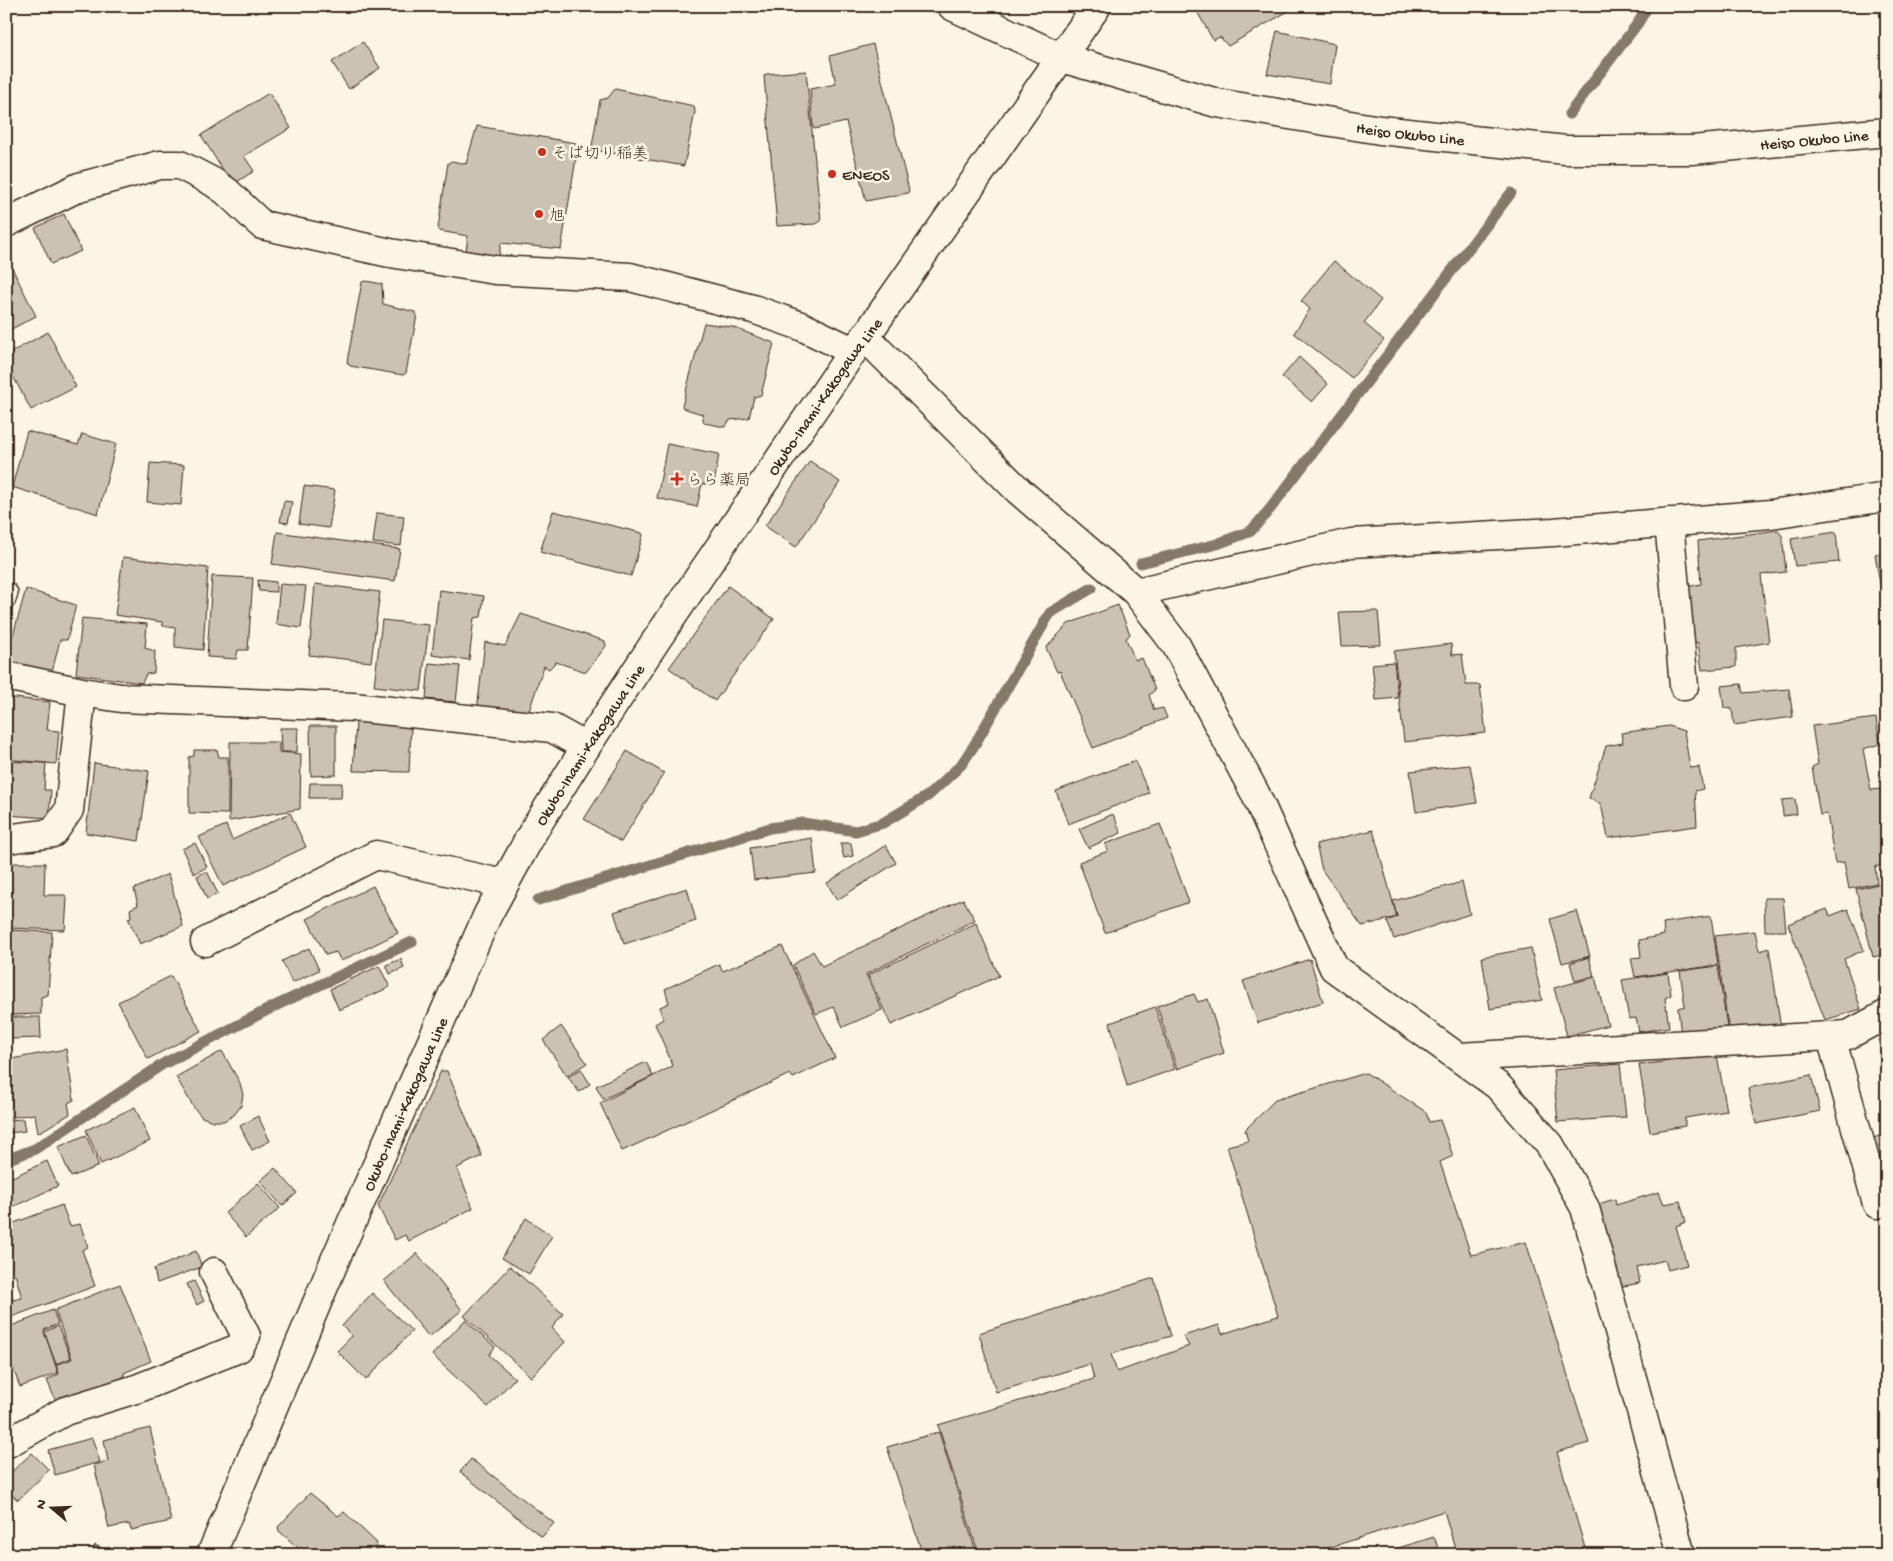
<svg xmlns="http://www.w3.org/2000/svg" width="1893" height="1561" font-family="'Gochi Hand','Klee One',sans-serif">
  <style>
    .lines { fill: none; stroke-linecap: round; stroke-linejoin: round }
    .stream { stroke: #85796b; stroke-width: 11 }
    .building { fill: #ccc2b3; stroke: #3b2a1e }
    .lane-casing { stroke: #3b2a1e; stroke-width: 22 }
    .street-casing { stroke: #3b2a1e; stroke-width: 31 }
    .secondary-casing { stroke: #3b2a1e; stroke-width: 31 }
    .lane { stroke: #fcf5e5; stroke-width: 19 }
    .street { stroke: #fcf5e5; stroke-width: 28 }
    .secondary { stroke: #fcf5e5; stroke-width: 28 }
    .poi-dot { fill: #c8321e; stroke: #fcf5e5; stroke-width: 2 }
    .labels { text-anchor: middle; stroke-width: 5; stroke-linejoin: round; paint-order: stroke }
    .street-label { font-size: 16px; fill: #3b2a1e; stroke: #fcf5e5 }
    .poi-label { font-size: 16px; fill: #3b2a1e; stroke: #fcf5e5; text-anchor: start }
  </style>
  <rect width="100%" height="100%" fill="#fcf5e5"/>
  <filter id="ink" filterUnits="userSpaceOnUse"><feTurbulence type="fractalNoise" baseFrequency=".02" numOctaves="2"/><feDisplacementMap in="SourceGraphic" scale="10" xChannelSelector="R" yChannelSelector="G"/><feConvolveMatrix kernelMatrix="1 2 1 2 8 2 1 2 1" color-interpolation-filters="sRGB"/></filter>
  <g filter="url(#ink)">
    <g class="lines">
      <path class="stream" d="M1569,114l69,-91 10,-17
        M1141,563l76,-19 34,-13 19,-22 241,-316
        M538,900l232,-72 33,-5 53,8 27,-8 46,-28 32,-30 14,-21 75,-131 42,-25
        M6,1160l29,-11 128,-85 114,-59 135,-63"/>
    </g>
    <path class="building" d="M1194,6h103l-69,40 -8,-9 -7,3z
      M1277,31l58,13 -5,40 -63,-10z
      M363,42l17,26 -31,21 -17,-27z
      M873,44l36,146 -1,3 -42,8 -20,-79 -32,7 -1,-2 -3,-38 26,-5 -6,-28z
      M806,71l15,150 -5,3 -39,2 -13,-150 2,-2z
      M615,89l79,17 1,6 -11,54 -90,-16 -2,-4 8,-46 8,-2z
      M269,93l22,35 -47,28 10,15 -22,14 -31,-50z
      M477,126l99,17 2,4 -17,102 -60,-6 -2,14 -32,-2 -1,-4 2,-15 -29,-5 -1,-3 10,-65 4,-2 14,3z
      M64,214l17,37 -30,13 -16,-36z
      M1334,261l47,39 -17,23 20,17 -32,38 -58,-45 16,-24 -9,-8z
      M9,262l27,54 -30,16v-69z
      M366,281l16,3 1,20 32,8 2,3 -11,58 -3,2 -53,-9 -3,-4 15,-80z
      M704,323l28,4 42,16 -13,52 -7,2 -5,21 -19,2 -5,7 -21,-4 -2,-9 -19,-6 -1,-2z
      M48,332l28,55 -45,23 -25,-47v-8z
      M1299,357l29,27 -16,18 -30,-25z
      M27,431l51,14 4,-11 34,10 -18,70 -86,-27z
      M667,444l52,10 -5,30h-12l-5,23 -40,-9z
      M810,461l30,21 -44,65 -31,-21z
      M150,463l34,2 -3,40 -34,-3z
      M304,486l31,4 -6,38 -30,-4z
      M284,501l8,1 -4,21 -8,-1z
      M553,511l89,22 1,2 -12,41 -91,-24z
      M377,513l27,3 -3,30 -28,-3z
      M1778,530l4,6 4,36 -25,3 8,67 -33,6v19l-34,3 -4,-27 -6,-2 -5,-54 14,-3 -3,-43z
      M277,532l123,17 -5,32 -123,-17z
      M1836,532l3,30 -44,4 -4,-27z
      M1887,552v67h-1l-11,-65z
      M123,557l85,11 -5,82 -28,-3v-19l-12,-2 -1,-4 -47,-7z
      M212,576l41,2 -5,72h-10l-2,9 -29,-2z
      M258,580l18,2v10l-17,-1z
      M280,584l26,2 -5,42 -25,-4z
      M315,584l65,8 -9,70 -62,-7z
      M728,586l46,33 -59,82 -46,-33z
      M26,589l50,16 -9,35h-7l-8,32 -46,-12z
      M439,590l45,6 -3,21 -7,1 -5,42 -37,-5z
      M1118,605l12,29 -4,5 9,21 7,-2 13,32 -6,5 5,15 9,-2 4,10 -74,30 -33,-77 -3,1 -11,-24 22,-24z
      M1378,611l3,34 -39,1 -3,-34z
      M521,614l84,27 1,5 -20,26 -30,-10 -7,7 -5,-3 -15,45 -6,3 -44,-6 -1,-6 7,-60 20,4z
      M82,618l65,6 -2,24 10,3 -1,22 -8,1 -4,9 -66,-9z
      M382,620l47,5 -8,66 -47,-5z
      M1451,644l1,11 10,-1 4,31h14l6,48 -82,9 -10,-91z
      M1394,662l4,36 -22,2 -4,-36z
      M429,663l31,3 -4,36 -30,-3z
      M1741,684l2,9 46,-4 4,28 -59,8 -2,-16 -8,-1 -3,-22z
      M6,697l44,5 -3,28 12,1 -3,33 -50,-5z
      M1876,718l4,26 -17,5 8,41 10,-1 6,31v43l-12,4 2,16 -28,6 -5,-27 -9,1 -8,-49 -7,1 -8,-48 6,-3 -6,-38z
      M356,722l55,5 -2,45 -56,-1z
      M310,726h26v49l-25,1z
      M1669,726l15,5 6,37 9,-1 4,22 -8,2 2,35 -89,12 -7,-34 -12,-6 17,-52 17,-3 -2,-10z
      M280,728h18l-1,24h-16z
      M230,742h49v10l22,2 -1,55 -71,12z
      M194,750h23l2,7h9v57l-39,-1v-56l5,-1z
      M627,751l37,22 -43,69 -37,-23z
      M6,761l40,2 -2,27h7l-2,28 -43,-3z
      M1135,761l14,32 -81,31 -12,-33z
      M94,763l55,8 -10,70 -53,-8z
      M1470,765l7,38 -61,9 -6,-41z
      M310,783h32l-1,15h-32z
      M1795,799l2,15 -14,2 -1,-16z
      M290,813l16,34 -83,39 -24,-49 27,-12 6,15z
      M1113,814l8,19 -33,15 -9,-19z
      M1160,824l29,78 -84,31 -26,-71 29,-11 -3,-7z
      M1373,830l24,87 -35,9 -40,-56 -6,-26z
      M812,838l4,35 -62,7 -4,-32z
      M195,843l12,24 -13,7 -12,-25z
      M840,843h11l2,13 -9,2z
      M886,845l10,18 -59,37 -10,-17z
      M6,863h39l-1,32h21l2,4 -2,31 -59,-2z
      M207,871l11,23 -11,5 -10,-23z
      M168,874l15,52 -43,18 -12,-26 3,-1 -1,-8 8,-4 -4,-16z
      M1462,882l8,32 -76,25 -7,-18 10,-4 -4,-16z
      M1887,882v72l-14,3 -17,-68z
      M373,886l25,47 -57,28 -5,-9 -10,3 -19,-36z
      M687,888l9,33 -72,23 -10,-32z
      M1764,898h19l3,33h-21z
      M963,899l12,21 -109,54 16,36 -39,17 -9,-20 -18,7 -23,-49 20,-14 9,15z
      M1827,909l3,7 18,-7 16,41 -20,9 17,50 -36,11 -37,-96z
      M1577,911l13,45 -28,7 -12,-44z
      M1711,916l7,49 -83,12 -4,-19 10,-1 -2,-17 25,-5 -1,-12z
      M976,923l23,53 -108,49 -23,-50z
      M6,930l46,2 -4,63 -7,2v17l-35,1z
      M1755,931l4,20 10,-3 12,81 -52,4 -14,-97z
      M782,946l53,112 -42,20 -3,-4 -168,77 -22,-48 73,-37 -18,-42 8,-5 -3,-12 9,-4 -4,-14 54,-25 4,7z
      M309,948l10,22 -27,13 -10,-22z
      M1531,948l11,52 -52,9 -8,-52z
      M1589,957l5,19 -19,5 -5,-18z
      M401,959l3,9 -14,6 -4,-9z
      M1310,959l13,43 -65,21 -15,-42z
      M379,966l11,21 -51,23 -9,-21z
      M1718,966l9,61 -46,8 -3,-27 7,-2 -5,-35z
      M1668,973l3,22 -6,3 4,29 -30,5 -3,-14 -7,1 -7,-39z
      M171,976l30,55 -53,28 -30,-57z
      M1595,977l13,48 -41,11 -13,-48z
      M1194,994l4,8 10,-3 16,54 -47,16 -20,-63z
      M1155,1007l20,62 -48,17 -17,-63z
      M7,1017h33l1,21 -32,1z
      M561,1026l26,37 -20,13 -24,-36z
      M66,1049l8,51 -6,3 2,11 -32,19 -3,-19 -29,4v-39l2,-1 -2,-18z
      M222,1051l18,32 3,12 -2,11 -7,9 -10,6h-11l-11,-4 -8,-9 -18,-31z
      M1717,1055l10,56 -42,7v8l-35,6 -11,-67z
      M646,1062l7,14 -50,23 -7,-13z
      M1620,1064l6,53 -68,5 -5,-52z
      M581,1069l9,15 -11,8 -11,-15z
      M441,1071h6l35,85 -25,12 16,40 -64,33 -4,-6 -10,5 -17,-34z
      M1366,1073l60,39 3,10 11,-2 13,36 -13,6 31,93 55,-13 63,201 -32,9 30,103h-130l-13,-44 -138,44h-327l-41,-130 156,-46 -4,-15 -94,28 -17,-59 175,-55 17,58 -60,18 6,18 72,-26 -6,-10 36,-11 3,9 56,-18 -51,-170 21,-5 -3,-11 30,-30z
      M1811,1075l9,36 -64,13 -8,-36z
      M135,1107l15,34 -49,23 -15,-34z
      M258,1116l12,25 -18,9 -12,-24z
      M23,1119l2,12 -16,2 -3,-13z
      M1887,1134v33l-1,-2 -9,2 -8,-28z
      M86,1135l13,31 -28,11 -13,-30z
      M47,1161l11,25 -52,24v-30z
      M275,1168l22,25 -15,13 -22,-25z
      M258,1183l22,25 -34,29 -21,-24z
      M1659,1192l5,12 16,-3 6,21 -10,4 11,39 -19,5 -3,-10 -28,7 3,16 -21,4 -24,-82 20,-6 1,6z
      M62,1205l8,21 10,-2 8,23 -6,3 13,36 -89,33v-42l7,23 9,-2 -7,-24 -9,2v-38h2l-2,-12z
      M526,1218l26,18 -23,38 -27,-16z
      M196,1251l6,16 -45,16 -3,-14z
      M417,1253l45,57 -33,27 -45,-56z
      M510,1266l53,48 -11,14 13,14 -34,35 -67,-61z
      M194,1281l10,20 -7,4 -10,-21z
      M120,1284l31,77 -27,12v4l-67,27 -10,-24 12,-6 -3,-9 16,-6 -17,-49z
      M372,1293l40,38 -46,49 -29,-29 15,-15 -10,-10z
      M53,1310l5,14 -14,6 14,43 -38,14 -14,-38v-21z
      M465,1320l30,27 -6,8 26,23 -27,29 -56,-52z
      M58,1326l13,32 -15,6 -12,-32z
      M150,1428l21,93 -40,9 -2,-6 -20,4 -15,-63 14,-4 -4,-21z
      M939,1432l38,123h-54l-36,-108z
      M92,1438l8,24 -45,13 -7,-25z
      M32,1453l17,17 -31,30 -5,-4 -7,6v-25z
      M471,1459l83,64 -12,14 -82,-65z
      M310,1493l28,23 6,-4 33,31 -1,4 5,8h-75l-27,-24 -1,-4z
      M1434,1537l5,13 -14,5h-29l-1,-6z
      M95,1545l22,10h-26z"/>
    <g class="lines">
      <defs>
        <path id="lane" d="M6,599l2,-6"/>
        <path id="street" d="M6,223l73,-36 81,-22h20l33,17 13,9 36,34 128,28 105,17 135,7 123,32 48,17 52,25
          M865,337l154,154 117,101 40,53 79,148 79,175 164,118 52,59 35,63 96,347
          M1669,522l15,164
          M1136,592l215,-49 202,-11 218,-18 116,-17
          M6,676l76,16 39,6 232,9 199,21 34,19
          M6,839l47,-6 16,-23 13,-118
          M205,942l171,-87 128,29
          M1831,1037l46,167
          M1459,1057l389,-22 39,-21
          M6,1444l59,-33 74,-23 100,-40 7,-12 -32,-64"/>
        <g id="secondary">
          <path id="s1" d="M952,6l110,52 155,45 163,27 186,20h126l195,-18"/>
          <path id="s2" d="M211,1555l124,-295 153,-346 46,-84 52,-83 71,-108 196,-288 12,-14 232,-331"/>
        </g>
      </defs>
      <use href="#lane" class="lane-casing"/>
      <use href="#street" class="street-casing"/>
      <use href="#secondary" class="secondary-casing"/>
      <use href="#lane" class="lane"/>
      <use href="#street" class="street"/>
      <use href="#secondary" class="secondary"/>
    </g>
  </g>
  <g class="poi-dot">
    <circle cx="542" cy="152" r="5"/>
    <circle cx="832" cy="174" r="5"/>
    <circle cx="539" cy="214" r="5"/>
    <path d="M674.5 471.5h5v5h5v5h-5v5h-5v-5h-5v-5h5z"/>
  </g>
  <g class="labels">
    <g class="street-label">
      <text dy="6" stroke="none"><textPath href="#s1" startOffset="479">Heiso Okubo Line</textPath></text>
      <text dy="6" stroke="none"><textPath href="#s1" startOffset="884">Heiso Okubo Line</textPath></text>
      <text dy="6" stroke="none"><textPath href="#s2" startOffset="1316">Okubo-Inami-Kakogawa Line</textPath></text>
      <text dy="6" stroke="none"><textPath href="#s2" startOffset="896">Okubo-Inami-Kakogawa Line</textPath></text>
      <text dy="6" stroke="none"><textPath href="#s2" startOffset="491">Okubo-Inami-Kakogawa Line</textPath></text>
    </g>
    <g class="poi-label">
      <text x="552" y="158">そば切り稲美</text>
      <text x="842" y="180">ENEOS</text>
      <text x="549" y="220">旭</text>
      <text x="687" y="485">らら薬局</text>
    </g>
  </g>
  <rect width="1893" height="1561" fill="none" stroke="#fcf5e5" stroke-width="25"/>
  <rect x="12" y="12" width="1868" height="1536" fill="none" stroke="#3b2a1e" stroke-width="2" filter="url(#ink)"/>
  <g transform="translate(52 1508) rotate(289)" stroke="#fcf5e5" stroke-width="4" paint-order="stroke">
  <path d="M0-4L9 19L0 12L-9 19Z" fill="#3b2a1e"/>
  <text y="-8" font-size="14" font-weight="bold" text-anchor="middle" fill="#3b2a1e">N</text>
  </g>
</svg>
